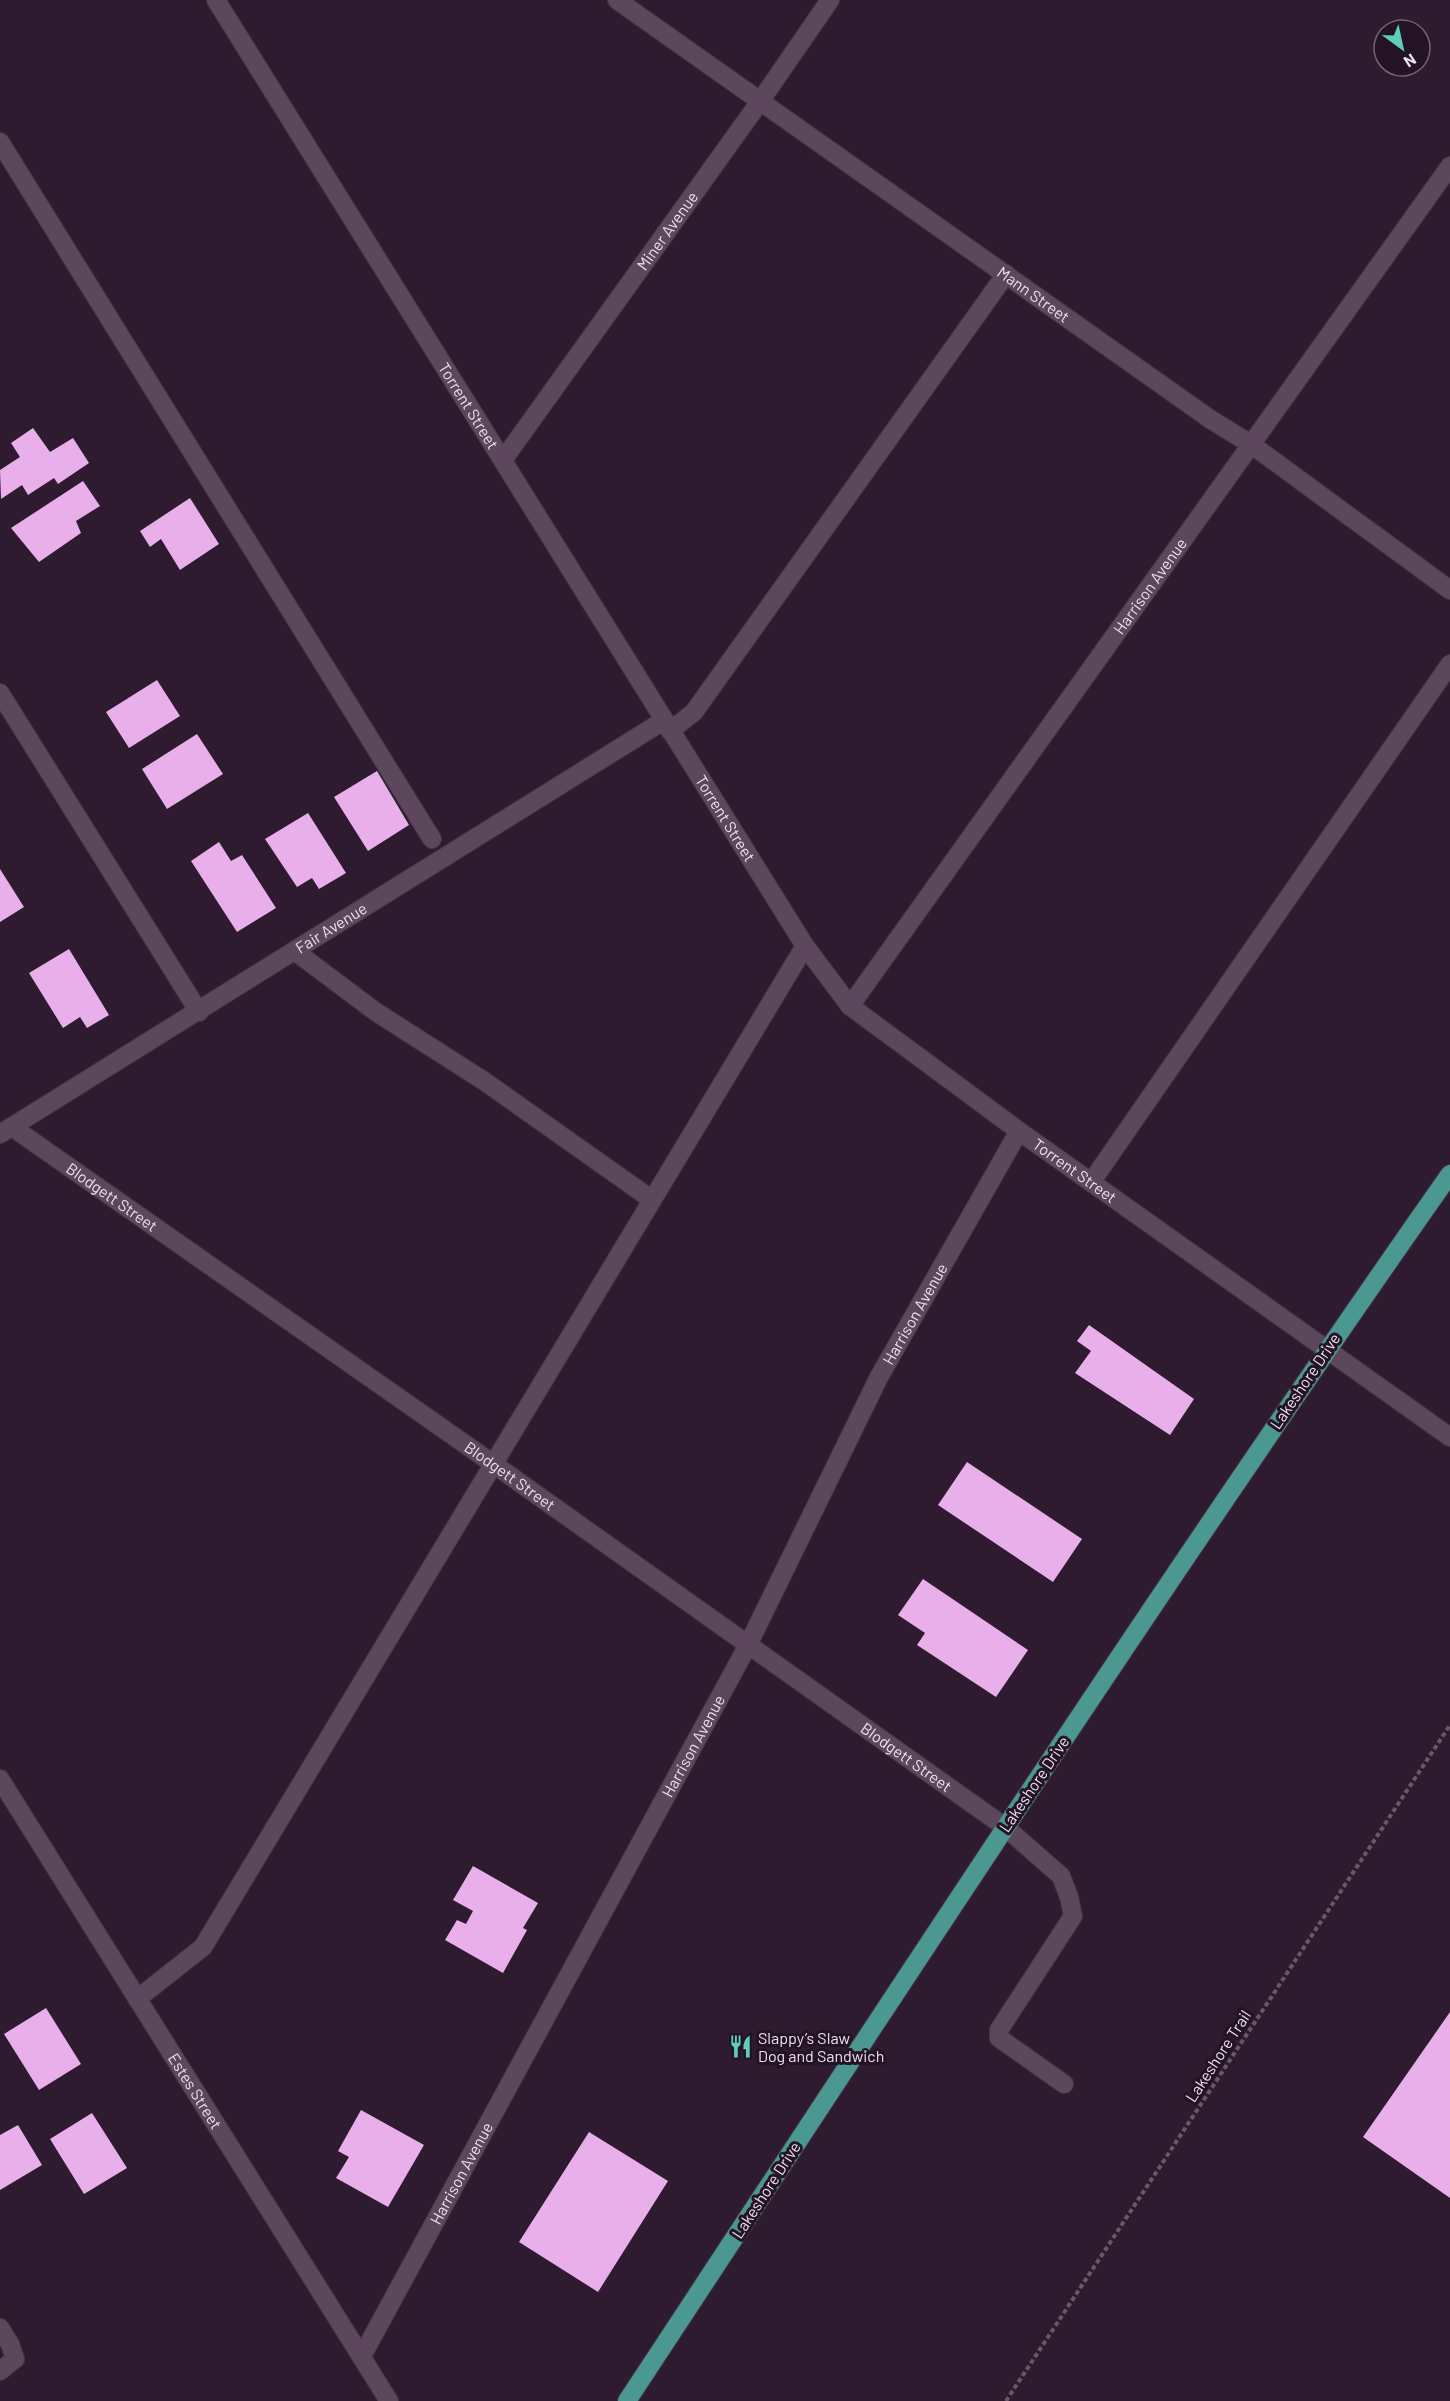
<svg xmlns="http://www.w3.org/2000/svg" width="1450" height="2401" font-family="Barlow,sans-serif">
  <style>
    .building { fill: #e9afeb }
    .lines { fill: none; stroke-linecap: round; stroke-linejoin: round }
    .minor-casing { stroke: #453545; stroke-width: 20 }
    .major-casing { stroke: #453545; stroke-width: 20 }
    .path { stroke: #69586a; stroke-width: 4; stroke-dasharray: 4.5 3; stroke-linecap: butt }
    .minor { stroke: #5d475d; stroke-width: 18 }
    .major { stroke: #4b9893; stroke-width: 18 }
    .labels { text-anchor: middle; stroke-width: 6; stroke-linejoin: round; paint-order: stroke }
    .street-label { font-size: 16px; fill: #ede0ed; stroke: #241225 }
    .poi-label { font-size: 16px; fill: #ede0ed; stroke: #241225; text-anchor: start }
  </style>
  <rect width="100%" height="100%" fill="#2e1b2f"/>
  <path class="building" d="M33,428l17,24 23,-14 16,25 -31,21 -4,-6 -26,17 -6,-10 -21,14 -1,-29 20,-13 -9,-14z
    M83,481l17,25 -24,15 5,12 -42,29 -28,-34z
    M190,498l29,46 -39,26 -19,-31 -11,8 -10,-16z
    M157,680l23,36 -51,32 -23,-36z
    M197,734l26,40 -56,35 -25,-40z
    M377,771l32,54 -41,26 -34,-54z
    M308,813l38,60 -27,16 -7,-11 -15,9 -32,-48z
    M219,842l12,19 11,-6 34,53 -39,24 -46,-71z
    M0,869l24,38 -24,15z
    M69,949l40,66 -22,13 -7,-11 -17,11 -34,-55z
    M1089,1325l105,74 -24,36 -95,-62 16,-22 -14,-10z
    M967,1462l115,77 -29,43 -115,-77z
    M923,1579l105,71 -32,47 -79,-52 8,-12 -27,-18z
    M473,1866l65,37 -15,25 4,2 -24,43 -58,-33 12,-20 9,4 7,-13 -20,-11z
    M46,2008l35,56 -42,26 -35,-56z
    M1450,2012v186l-87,-61z
    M361,2110l63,35 -36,62 -52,-29 13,-21 -11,-6z
    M92,2113l35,55 -43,26 -34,-55z
    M18,2125l24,40 -42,25v-55z
    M589,2132l79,49 -70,111 -79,-50z"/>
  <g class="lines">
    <defs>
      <g id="minor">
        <path id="s1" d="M216,0l589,946 45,60 169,125 431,306"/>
        <path id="s2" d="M617,0l593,419 42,26 198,145"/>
        <path d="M0,142l432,697"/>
        <path id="s3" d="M503,460l258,-360 69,-100"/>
        <path d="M0,693l199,319"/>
        <path d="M670,731l24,-19 312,-438"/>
        <path d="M296,952l80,60 108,69 167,118"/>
        <path id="s4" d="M850,1006l600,-840"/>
        <path id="s5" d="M12,1127l480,336 513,364 56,49 8,21 4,19 -74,114v8l65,46"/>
        <path id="s6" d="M0,1134l663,-413"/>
        <path d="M1092,1181l358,-517"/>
        <path id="s7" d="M0,1779l389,622"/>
        <path d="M137,1999l66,-52 602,-1001"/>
        <path d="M0,2328l10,16 5,15 -15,12"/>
        <path id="s8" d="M362,2356l386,-711 131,-268 140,-246"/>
      </g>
      <path id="major" d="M627,2401c271,-411 540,-824 823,-1227"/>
    </defs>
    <use href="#minor" class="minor-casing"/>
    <use href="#major" class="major-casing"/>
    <path class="path" d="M1006,2401l444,-676"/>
    <use href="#minor" class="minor"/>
    <use href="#major" class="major"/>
  </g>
  <defs>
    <symbol id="restaurant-bare" viewBox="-9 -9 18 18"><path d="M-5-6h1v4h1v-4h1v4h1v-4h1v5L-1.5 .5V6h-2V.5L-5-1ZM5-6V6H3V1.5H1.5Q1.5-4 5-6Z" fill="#5cceba" stroke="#241225" stroke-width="2.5" paint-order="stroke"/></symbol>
  </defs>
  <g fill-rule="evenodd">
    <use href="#restaurant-bare" x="724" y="2030" width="33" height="33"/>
  </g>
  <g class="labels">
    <g class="street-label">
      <text dy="6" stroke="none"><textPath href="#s3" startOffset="282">Miner Avenue</textPath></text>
      <text dy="6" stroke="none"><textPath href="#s2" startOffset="510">Mann Street</textPath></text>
      <text dy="6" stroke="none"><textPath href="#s1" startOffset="478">Torrent Street</textPath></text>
      <text dy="6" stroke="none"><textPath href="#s4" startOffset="516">Harrison Avenue</textPath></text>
      <text dy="6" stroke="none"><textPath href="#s1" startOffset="964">Torrent Street</textPath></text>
      <text dy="6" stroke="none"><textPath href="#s6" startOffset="390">Fair Avenue</textPath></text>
      <text dy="6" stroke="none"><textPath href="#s1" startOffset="1468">Torrent Street</textPath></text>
      <text dy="6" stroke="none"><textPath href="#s5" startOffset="122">Blodgett Street</textPath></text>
      <text dy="6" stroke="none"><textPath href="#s8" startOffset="1180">Harrison Avenue</textPath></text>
      <text transform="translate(1305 1381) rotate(-56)" y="6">Lakeshore Drive</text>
      <text dy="6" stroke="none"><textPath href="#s5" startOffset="608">Blodgett Street</textPath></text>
      <text dy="6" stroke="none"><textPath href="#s8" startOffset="694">Harrison Avenue</textPath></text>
      <text dy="6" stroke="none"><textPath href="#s5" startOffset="1094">Blodgett Street</textPath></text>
      <text transform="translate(1034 1784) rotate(-56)" y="6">Lakeshore Drive</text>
      <text transform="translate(1218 2056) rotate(-57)" y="6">Lakeshore Trail</text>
      <text dy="6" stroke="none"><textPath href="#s7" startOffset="368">Estes Street</textPath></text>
      <text dy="6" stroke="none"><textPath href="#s8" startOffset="208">Harrison Avenue</textPath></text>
      <text transform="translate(766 2190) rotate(-57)" y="6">Lakeshore Drive</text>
    </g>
    <g class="poi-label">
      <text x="758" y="2044">Slappy’s Slaw<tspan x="758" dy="18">Dog and Sandwich</tspan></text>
    </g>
  </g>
  <g transform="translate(1402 48) rotate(147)"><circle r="28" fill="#241225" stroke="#746475" stroke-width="1.5"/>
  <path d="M0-4.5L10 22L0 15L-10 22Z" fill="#5cceba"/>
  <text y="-9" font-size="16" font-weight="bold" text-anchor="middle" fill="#ede0ed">N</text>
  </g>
</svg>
